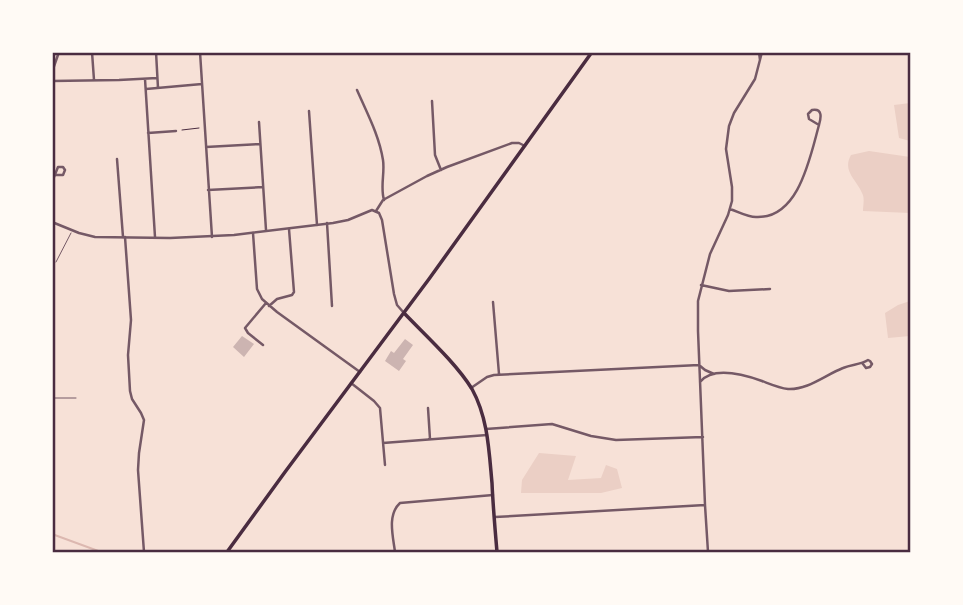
<svg xmlns="http://www.w3.org/2000/svg" width="963" height="605" font-family="'Exo 2',sans-serif">
  <style>
    .green { fill: #ebcfc5 }
    .lines { fill: none; stroke-linecap: round; stroke-linejoin: round }
    .stream { stroke: #dcb8b0; stroke-width: 2 }
    .building { fill: #ccb4b1 }
    .path { stroke: #4a2c40; stroke-width: 1 }
    .service { stroke: #755966; stroke-width: 1 }
    .minor { stroke: #755966; stroke-width: 2.5 }
    .tertiary { stroke: #755966; stroke-width: 2.5 }
    .primary { stroke: #4a2c40; stroke-width: 3.5 }
    .neatline { fill: none; stroke: #4a2c40; stroke-width: 2.5 }
  </style>
  <rect width="100%" height="100%" fill="#f7e1d7"/>
  <path class="green" d="M910,103h1l-1,38 -11,-3 -5,-33z
    M869,151l41,6v56l-47,-2c0,-6 2,-13 -1,-18 -6,-14 -20,-22 -11,-38z
    M910,301v35l-22,2 -3,-25 13,-8z
    M539,453l37,3 -8,24 33,-2 5,-13 11,4 5,19 -21,5h-80l1,-13z"/>
  <g class="lines">
    <path class="stream" d="M52,534l49,18"/>
  </g>
  <path class="building" d="M242,336l12,8 -10,13 -11,-10z
    M405,339l8,6 -10,14 3,2 -7,10 -14,-10 6,-10 3,2z"/>
  <g class="lines">
    <path class="path" d="M182,130l17,-2"/>
    <path class="service" d="M56,262l15,-29
      M52,398h24"/>
    <path class="minor" d="M92,52l2,28
      M156,52l2,36
      M200,52l12,185
      M759,52l1,8
      M52,72l7,-20
      M145,79l10,158
      M52,81l67,-1 38,-2
      M146,89l56,-5
      M357,90c10,23 22,45 26,70 2,13 -3,27 1,40
      M432,101l3,54 6,15
      M309,111l8,114
      M259,122l7,108
      M148,133l28,-2
      M206,147l54,-3
      M117,159l6,78
      M52,182l6,-15h5l2,3 -2,5h-8
      M208,190l55,-3
      M730,209c9,3 17,8 26,8 43,2 54,-60 63,-92 2,-7 4,-17 -7,-15l-4,4 1,5 10,6
      M376,211l7,-11 44,-24 20,-9 65,-24h7l6,3
      M327,223l5,83
      M253,233l4,56 5,10 15,13 83,60
      M125,237l6,83 -3,35 2,36 2,8 9,14 3,7 -5,33 -1,17 6,82
      M701,285l28,6 41,-2
      M493,302l6,72
      M269,306l8,-7 15,-4 2,-3 -5,-63
      M263,345l-15,-12 -3,-5 21,-25
      M700,382c13,-16 45,-7 62,-1 8,3 17,7 26,8 20,1 37,-14 55,-21 9,-4 17,-3 25,-8l2,1 2,3 -2,3 -4,1 -3,-4
      M351,383l23,18 6,7 5,57
      M471,388l16,-11 7,-2 205,-10 6,5 9,4
      M428,408l2,31
      M486,429l66,-5 39,12 25,4 87,-3
      M383,443l104,-8
      M495,517l210,-12
      M395,552c-2,-16 -8,-37 5,-49l93,-8
      M708,552l-3,-47 -7,-174v-30l12,-47 18,-39 4,-14v-14l-6,-38 3,-23 5,-13 21,-34 7,-27"/>
    <path class="tertiary" d="M52,222l27,11 16,4 75,1 64,-3 99,-12 15,-3 24,-10 7,3 3,7 12,74 3,11 7,8"/>
    <path class="primary" d="M404,313c21,22 52,50 68,76 16,29 17,62 20,94 1,23 3,46 5,69
      M227,552l58,-80 144,-193 163,-227"/>
  </g>
  <rect width="963" height="605" fill="none" stroke="#fffaf5" stroke-width="108"/>
  <rect x="54" y="54" width="855" height="497" class="neatline"/>
</svg>
